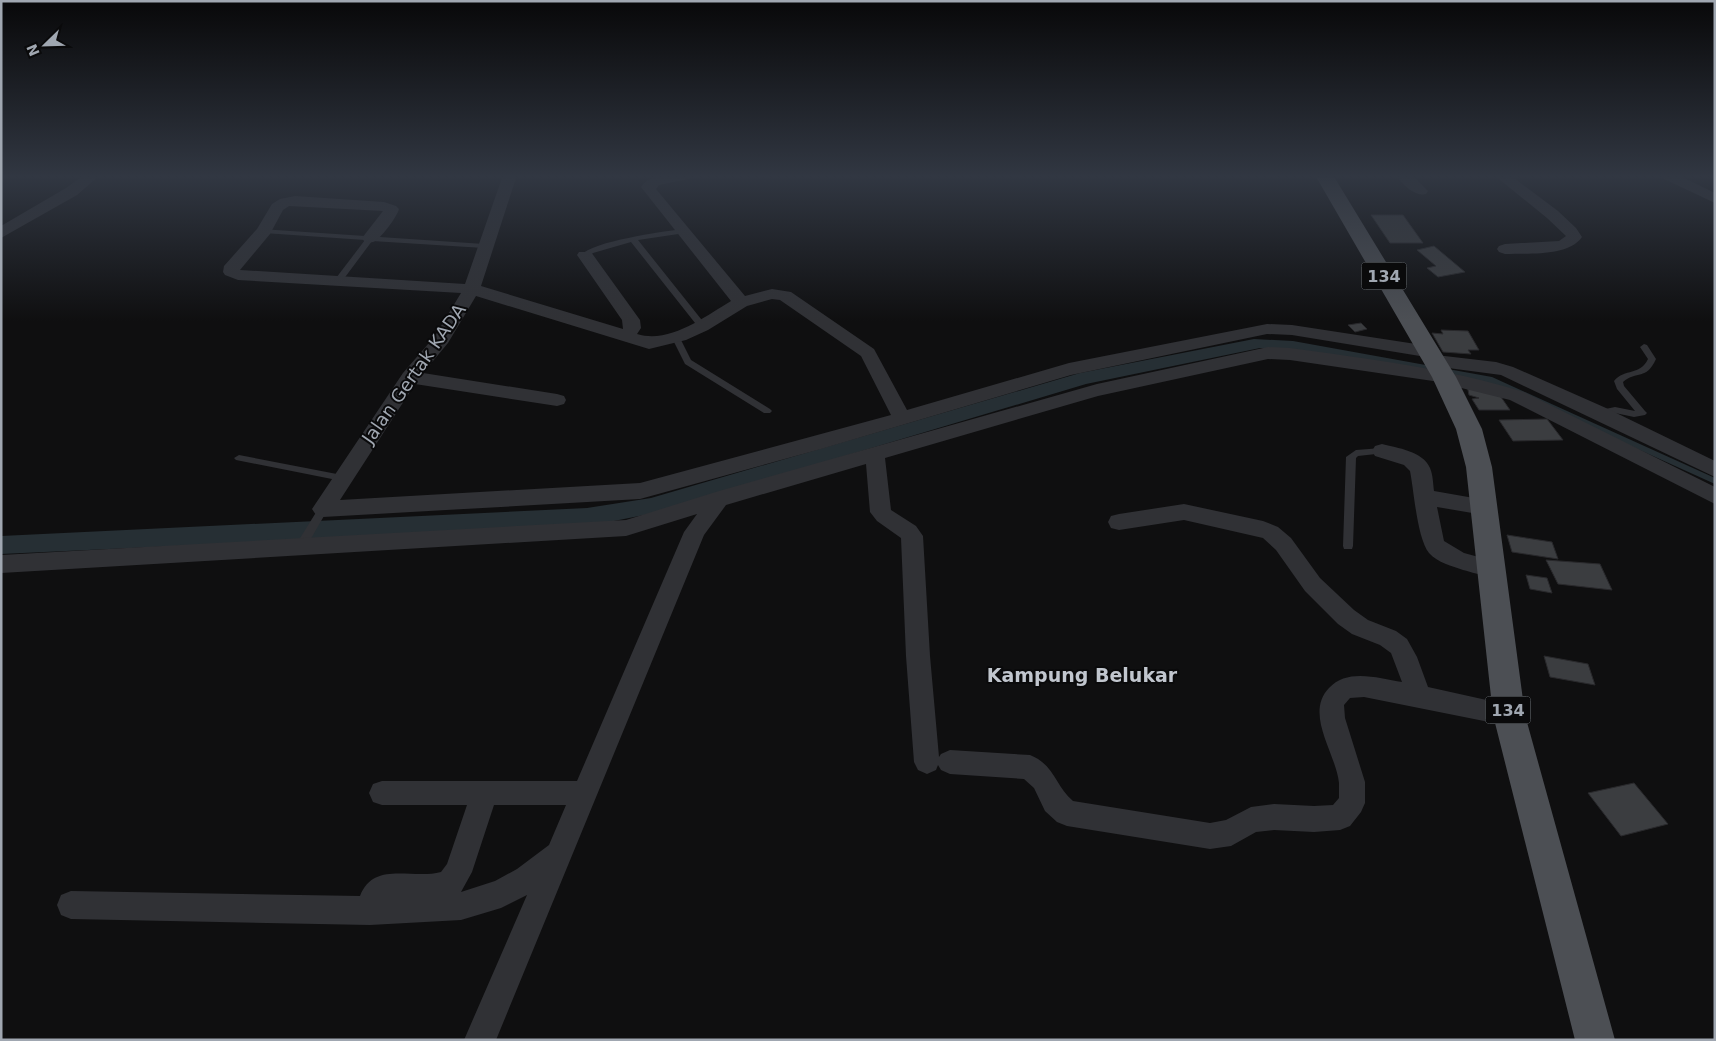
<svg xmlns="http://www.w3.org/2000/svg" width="1716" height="1041" font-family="'DejaVu Sans',sans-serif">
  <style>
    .water { fill: #262f34 }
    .building { fill: #3b3d40; stroke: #29292c }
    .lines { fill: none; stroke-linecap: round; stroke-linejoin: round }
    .service { fill: #303135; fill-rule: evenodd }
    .minor { fill: #303135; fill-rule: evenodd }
    .primary { fill: #4c4f54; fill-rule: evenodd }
    .labels { text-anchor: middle; stroke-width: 4; stroke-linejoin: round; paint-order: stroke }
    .shield { fill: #0a0a0b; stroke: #73787f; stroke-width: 1 }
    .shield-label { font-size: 16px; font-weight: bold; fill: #a0a7b1 }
    .street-label { font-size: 18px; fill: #a0a7b1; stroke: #0a0a0b }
    .neighbourhood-label { font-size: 19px; font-weight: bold; fill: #c1c6ce; stroke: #0a0a0b }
  </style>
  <rect width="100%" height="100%" fill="#0f0f10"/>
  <path class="water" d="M1254,339l39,2 199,36 223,101v6l-217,-98 -206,-36 -32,-2 -174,36 -432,129 -70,14 -583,27v-18l586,-28 64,-10 429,-125z"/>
  <path class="building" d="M1371,215h32l20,28h-33z
    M1434,246l31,26 -27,5 -11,-9 9,-2 -19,-16z
    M1361,323l6,6 -12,3 -7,-7z
    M1441,330l27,1 11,19h-11l3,4 -28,-2 -11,-19 11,1z
    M1467,385l34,12 9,13h-31l-7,-11 7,-1 -10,-3z
    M1547,419l16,21 -50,1 -14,-21z
    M1507,535l45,7 6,17 -46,-7z
    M1546,560l54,4 12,26 -54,-6z
    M1526,575l21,3 5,15 -22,-4z
    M1544,656l44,8 7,21 -45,-8z
    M1634,783l34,41 -47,12 -33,-43z"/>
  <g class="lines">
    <path class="service" d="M261,229l223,15 4,2 -4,2 -112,-7 -32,43h-3l-4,-2 32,-42 -101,-7 -4,-2z
      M682,229h3v4l-47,7 67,84v4h-6l-68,-86 -38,11 -5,4h-6l-1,-2c13,-14 80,-23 101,-26z
      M676,335l4,3 11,22 79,49 2,2 -2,2h-6l-79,-49 -13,-26z
      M1644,344l3,1 9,14c-10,22 -19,11 -33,23l1,4 21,25 2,2 -2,2 -11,2 -19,-4 -19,2 -2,-2 2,-2 19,-4 20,4 -18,-22 -3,-8c11,-13 26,-5 34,-22l-8,-12z
      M1382,448l3,1 2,2 -2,2 -27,3 -2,2 -3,88 -1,3h-8l-1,-3 3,-89 10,-7z
      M239,455l103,20 5,3 -5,3 -106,-21 -2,-2z
      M323,505l5,4 -23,40h-8l-1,-3 1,-3 23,-37z"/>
    <path class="minor" d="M84,175h16l-23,20 -76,43v-12l65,-38z
      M503,175h14l-36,111 142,43 -1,-9 -45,-65 2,-3h12l49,68 1,8 -4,6c33,10 67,-17 94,-33l-90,-114c11,-16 37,-12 54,-12l-2,3 -34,7 -3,4 89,107 27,-7 19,3 83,57 33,61 162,-47 198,-39 25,1 137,21 6,2 3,4 -2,3 60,7 17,5 93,41 109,53v16l-214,-102 -68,-9 -6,-2 -3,-4 2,-3 -134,-22 -25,-1 -196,41 -250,74 -181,50 -317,18 -7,-2 -4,-6 4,-6 87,-130 32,-37 26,-43 -223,-13 -13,-5 -2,-3 1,-6 33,-37 15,-25 8,-5 15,-3 89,6 12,4 3,3c-2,8 -19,31 -26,33 -4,1 -5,0 -9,-1l-2,-3 21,-27 -94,-5 -6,4 -13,24 -30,36 225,14zM476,296l173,53 37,-9 22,-10 39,-24 25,-7 8,1 81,56 30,59 -251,68 -300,17 75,-116 142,22 7,-2 2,-4 -2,-4 -7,-2 -134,-21 25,-30z
      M1396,175h16l16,16 -2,3c-11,3 -24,-10 -30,-19z
      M1494,175h16l48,36 18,17 6,9c-14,20 -54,16 -77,17l-6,-2 -2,-3 2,-3 6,-2 54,-3 7,-5 -19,-18z
      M1660,175h18l37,18v10l-53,-25z
      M1268,347l22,1c79,11 157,20 234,44l191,95v17l-205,-104 -77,-19 -143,-21 -22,-1 -170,37 -213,62 6,52 25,16 7,10 7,120 9,101 2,-3 9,-4 80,5c25,10 25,31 43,46l137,22 16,-3 25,-13 23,-3 40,2 19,-1 6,-7c0,-5 0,-10 0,-15 -3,-30 -35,-69 -10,-95 18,-20 49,-10 73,-6l-11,-29 -11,-8 -28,-11 -14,-10 -33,-33 -29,-41 -13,-12 -79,-18 -65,10 -8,-2 -3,-6 3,-6 8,-2 65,-10 79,17 15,6 13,11 29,40 34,32 14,10 28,11 11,8 10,18 11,30 90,20 4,8 -4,8 -9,3 -145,-29 -14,1 -6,7 1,13 20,64v21l-4,9 -11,14 -10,4 -26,2 -40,-2 -18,2 -25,14 -21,3 -143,-23 -10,-4 -12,-11 -11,-23 -10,-9 -74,-5 -9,-4 -3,-5 -2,5 -9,4 -9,-4 -4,-8 -8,-106 -5,-118 -24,-17 -7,-9 -4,-48 -140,41 -22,30 -208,505h-32l63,-145 -26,13 -40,12 -91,5 -299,-6 -10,-4 -4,-10 4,-10 10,-4 289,5c14,-36 52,-16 81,-24l6,-8 20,-59h-85l-9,-3 -4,-9 4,-9 9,-3h195l107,-249 13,-18 -71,22 -625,37v-18l625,-35 93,-29 378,-107zM494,805h72l-17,40 -32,24 -22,12 -34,11 11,-20z
      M1382,444c15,4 41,7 48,24 3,7 3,15 4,23l57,10 3,6 -3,6 -7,2 -47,-8 7,34 20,12 33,9 3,6 -3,6c-11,4 -22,-1 -34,-4 -11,-4 -25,-7 -34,-17 -12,-15 -15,-62 -19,-82l-6,-6 -29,-9 -3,-5 3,-5z"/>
    <path class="primary" d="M1315,175h18l123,202 26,52 10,38 33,248 90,325h-40l-82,-325 -27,-248 -10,-38 -24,-52z"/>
  </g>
  <linearGradient id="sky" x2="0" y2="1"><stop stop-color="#080809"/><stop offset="0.55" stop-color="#313742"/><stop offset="1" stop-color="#313742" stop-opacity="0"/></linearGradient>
  <rect width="1716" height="321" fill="url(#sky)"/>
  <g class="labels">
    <g class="shield">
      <rect x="1361.5" y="262.5" width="45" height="27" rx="4"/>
      <rect x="1485.5" y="696.5" width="45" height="27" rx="4"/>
    </g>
    <g class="shield-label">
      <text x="1384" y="282">134</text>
      <text x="1508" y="716">134</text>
    </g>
    <g class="street-label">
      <text transform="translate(414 374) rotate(-55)" y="6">Jalan Gertak KADA</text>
    </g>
    <g class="neighbourhood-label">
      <text x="1082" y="682">Kampung Belukar</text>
    </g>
  </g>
  <rect width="1716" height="1041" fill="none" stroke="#a0a7b1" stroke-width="5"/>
  <g transform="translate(45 45) rotate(247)" stroke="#0a0a0b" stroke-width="4" paint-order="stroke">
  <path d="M0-4L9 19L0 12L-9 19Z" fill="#a0a7b1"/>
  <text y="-8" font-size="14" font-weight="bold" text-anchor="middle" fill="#a0a7b1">N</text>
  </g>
</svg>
